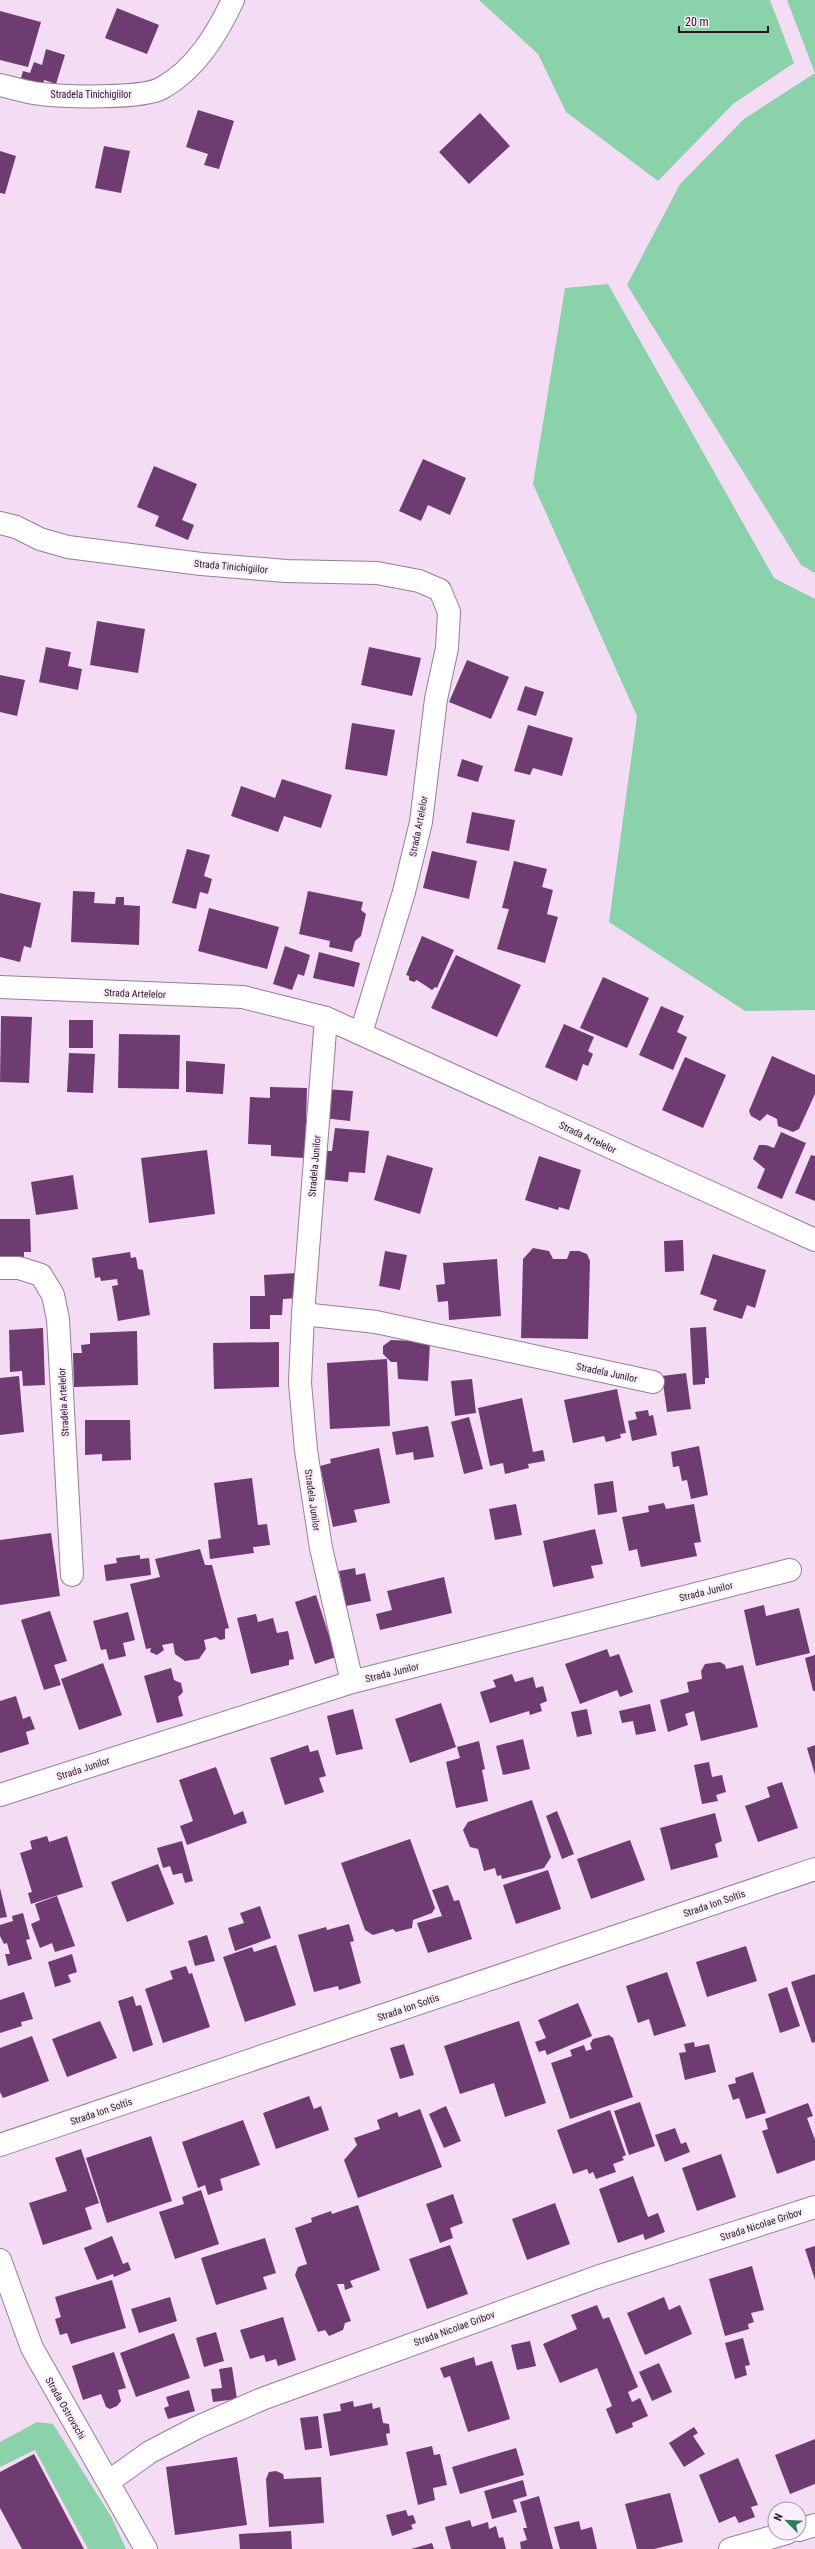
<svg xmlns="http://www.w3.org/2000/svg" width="815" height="2549" font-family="'Roboto Condensed',sans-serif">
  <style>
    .green { fill: #89d2aa }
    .building { fill: #6e3c70 }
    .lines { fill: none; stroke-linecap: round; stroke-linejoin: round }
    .street-casing { stroke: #957e95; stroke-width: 24 }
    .street { stroke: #fff; stroke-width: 22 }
    .labels { text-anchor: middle; stroke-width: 4; stroke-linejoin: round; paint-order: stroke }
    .street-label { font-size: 10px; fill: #211821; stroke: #fcedfc }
  </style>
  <rect width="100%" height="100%" fill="#f5dcf5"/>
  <path class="green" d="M479,0h291l24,63 -61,41 -75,77 -92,-69 -28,-58z
    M787,0h28v573l-14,-8 -174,-280 53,-101 64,-65 71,-46z
    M608,284l166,294 41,21v411l-70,1 -136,-89 28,-206 -104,-232 32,-196z
    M37,2422l16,2 59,94 14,31h-38l-53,-99 -35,17v-25z"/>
  <path class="building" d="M117,8l42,17 -12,29 -42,-16z
    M0,11l41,11 -13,45 -28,-7z
    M46,49l19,6 -9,29 -12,-4 -1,4 -22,-6 2,-7 7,2 4,-11 8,3z
    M198,110l36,11 -15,48 -15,-4 4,-11 -22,-7z
    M480,113l30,33 -41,38 -30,-32z
    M104,146l26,5 -9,42 -26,-5z
    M0,151l16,5 -11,38 -5,-1z
    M423,459l43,19 -16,37 -22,-10 -7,16 -22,-10z
    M154,466l43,18 -15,36 12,5 -6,15 -33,-14 4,-10 -22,-9z
    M97,621l48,8 -7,44 -48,-8z
    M46,647l25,5 -3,14 14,3 -4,21 -39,-8z
    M369,647l52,11 -9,38 -51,-11z
    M467,660l42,17 -18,42 -42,-17z
    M0,675l25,5 -8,36 -17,-4z
    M525,686l19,6 -8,24 -19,-6z
    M352,723l43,7 -8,46 -42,-7z
    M528,725l45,13 -11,38 -29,-8 -3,7 -16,-4z
    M462,759l21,7 -5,16 -21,-6z
    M282,779l50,16 -11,33 -37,-12 -6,16 -47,-16 10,-30 34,12z
    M472,812l43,8 -6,31 -43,-8z
    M187,849l23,6 -6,21 8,3 -4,15 -8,-2 -4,17 -24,-6z
    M432,851l45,10 -8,38 -46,-11z
    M514,861l33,8 -5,18 11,3 -6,24 11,3 -13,46 -48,-14 12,-40 -7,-1z
    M73,891l22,1 -1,11 21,1 1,-7h8v8l16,1 -1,39 -68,-3z
    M308,891l55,11 -2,8 5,4 -5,22 -6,5 -3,11 -23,-5 1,-6 -31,-7z
    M0,893l41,10 -10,45 -7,-2 -4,16 -20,-5z
    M209,908l70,19 -12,42 -69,-18z
    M422,936l32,14 -17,38 -2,-1 -3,3 -15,-10 -3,2 -5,-2v-4l-3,-1z
    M285,946l25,9 -6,21 -6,-2 -6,16 -19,-6z
    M319,952l41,11 -6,24 -41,-9z
    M456,955l65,30 -24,52 -66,-29z
    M603,977l46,21 -22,50 -47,-20z
    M661,1006l23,10 -7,16 10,5 -14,33 -34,-15z
    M1,1016l31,1 -3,66 -29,-1z
    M69,1020h24v28h-24z
    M564,1024l30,13 -6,14 5,3 -5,12 -5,-2 -6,17 -32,-14z
    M119,1034l61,1 -1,54 -61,-1z
    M69,1053l26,1 -2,39 -26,-1z
    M772,1056l43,19v19l-16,35 -6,3 -15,-6 -1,-7 -10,-5 -7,7 -9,-5 -2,-5z
    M685,1057l41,18 -23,53 -41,-18z
    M186,1061l39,3 -2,30 -37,-2z
    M270,1087l37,1 -2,70 -34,-2v-11l-23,-1 2,-47 20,1z
    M325,1089l28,2 -3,30 -27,-3z
    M335,1128l34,3 -4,42 -16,-1 -1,10 -30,-3 3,-28h11z
    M781,1132l25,11 -24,56 -25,-11 8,-19 -12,-10 6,-14h7l8,3z
    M207,1150l8,64 -66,9 -8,-65z
    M387,1155l46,13 -13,46 -46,-14z
    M811,1155l4,1v45l-20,-8z
    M539,1156l42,14 -12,40 -10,-3 -1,3 -33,-10z
    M73,1175l5,34 -42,6 -5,-33z
    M0,1219h30l1,33h-7v9h-24z
    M683,1240l1,31 -19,1 -1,-31z
    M533,1248l16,3 4,8h14l3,-8h9l8,3 3,7 -2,78 -67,-1 2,-79z
    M385,1251l22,4 -7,35 -21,-4z
    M130,1252l1,6 5,-1 2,12 5,1 7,45 -32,6 -6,-35 6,-1 -1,-6 -16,2 -1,-4 -5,1 -3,-20z
    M713,1254l53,16 -11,38 -8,-3 -5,14 -29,-9 4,-10 -17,-6z
    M497,1259l4,57 -52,4 -1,-19 -10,1 -2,-17 9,-1 -2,-21z
    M296,1273l2,25 -15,1 -1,16h-12v14h-20v-33h15l-1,-21z
    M706,1327l3,51h-4v6l-12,1 -3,-57z
    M43,1328l2,57 -22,1 -1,-15 -12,1 -1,-42z
    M137,1331l1,54 -64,2 -1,-34h9l-1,-8 9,-1v-11z
    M391,1340l39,2 -2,39 -30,-2 -1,-17h-6l-8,-8v-8z
    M279,1342v45l-65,2 -1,-46z
    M387,1359l3,67 -60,3 -3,-66z
    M686,1373l5,36 -24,3 -5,-36z
    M19,1376l5,56 -24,3v-57z
    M472,1379l4,34 -21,3 -4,-35z
    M617,1389l9,44 -6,1 1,4 -15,4 -2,-6 -31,7 -9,-43z
    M522,1398l11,54 10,-2 2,11 -17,3 1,4 -24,6 -2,-11 -13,3 -12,-58z
    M648,1410l1,6 4,-1 4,20 -25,6 -4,-20 9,-2 -2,-7z
    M469,1417l14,52 -19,5 -13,-52z
    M85,1420h45l1,40 -29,1v-7l-17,1z
    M428,1426l6,31 -20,3 -1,-8 -17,3 -4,-23z
    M699,1446l9,49 -17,4 -4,-19 -5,1 -3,-15 -6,1 -2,-15z
    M379,1448l11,55 -36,7 3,12 -24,5 -13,-61 11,-3 -1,-4z
    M252,1478l6,47 9,-1 3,21 -17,2 1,6 -44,6 -2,-19 13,-2 -7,-55z
    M613,1481l4,31 -19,3 -4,-31z
    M664,1503l2,6 28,-5 7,38 -7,1 3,13 -56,11 -4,-18 -8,2 -7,-34 27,-5 -1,-6z
    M516,1504l6,31 -27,5 -6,-31z
    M595,1529l8,35 -12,2 3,12 -41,9 -10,-46z
    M51,1533l9,63 -60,9v-65z
    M200,1549l5,16h7l17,63 -4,1v10l-5,1 -4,-3 -12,3 2,9 -7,10 -14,2 -10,-7 -2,-11 -11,2 2,5 -7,5 -7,-3 1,-4 -5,1 -16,-65 30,-7 -5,-18z
    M140,1555v4l9,-1 2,17 -45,6 -2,-16 13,-2 -1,-5z
    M355,1568l1,7 9,-2 6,28 -25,5 -7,-35z
    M444,1577l8,36 -72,17 -4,-16 16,-4 -5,-19z
    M316,1595l20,62 -21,7 -20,-62z
    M764,1605l2,11 33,-8 11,45 -54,13 -12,-56z
    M50,1611l17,50 -13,4 7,20 -17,5 -23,-70z
    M128,1612l7,28 -12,3 3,13 -17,4 -3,-11 -5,1 -8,-29z
    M256,1614l2,8 15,-4 4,15 11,-2 6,28 -5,1v5l-38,9 -14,-56z
    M607,1649l3,8 9,-3 14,38 -13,5 -3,-7 -37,14 -15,-40z
    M815,1655v36h-2l-8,-33z
    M720,1662l5,3 1,4 17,-4 15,62 -57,14 -7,-30 -9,3 3,11 -20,7 -8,-32 29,-8 -2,-10 15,-3 -1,-8 4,-7z
    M103,1663l19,52 -43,15 -18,-51z
    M171,1668l3,12 7,3 2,9 -5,5 5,19 -26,7 -13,-47z
    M512,1674l3,8 18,-5 3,11 7,-2 4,15 -7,3 2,7 -12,4 -1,-4 -39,12 -10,-31 16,-5 -3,-7z
    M16,1696l7,23 7,-3 5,13 -9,3 3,12 -29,9v-52z
    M441,1703l15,44 -46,16 -15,-44z
    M650,1704l6,27 -20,4 -3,-14 -11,2 -3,-12z
    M353,1709l10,40 -27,6 -9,-39z
    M587,1709l5,25 -15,3 -6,-25z
    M523,1739l7,30 -27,6 -7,-29z
    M479,1741l6,28 -3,1 6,31 -32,7 -10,-46 14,-4 -3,-11z
    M308,1745l2,7 8,-2 8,26 -7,2 5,14 -39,13 -15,-47z
    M815,1745v30l-8,-27z
    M709,1762l3,15 10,-2 4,17 -10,3 2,6 -16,3 -8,-39z
    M216,1767l18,48 9,-4 4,12 -60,22 -7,-19 13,-5 -14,-41z
    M782,1782l16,46 -40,14 -13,-36 25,-9 -3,-10z
    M532,1800l19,57 -7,11 -42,11 -1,-4 -4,1 -2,-8 -11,3 -6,-22 -8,-2 -7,-17 5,-8z
    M557,1811l17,43 -12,5 -16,-43z
    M715,1813l7,28 -7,3 3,13 -47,13 -11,-42z
    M47,1836l2,6 18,-6 16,51 -52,17 -3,-11 4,-1 -12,-39 12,-4 -2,-8z
    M410,1839l25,69 -3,5 -19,7 -1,8 -16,4 -3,-3 -20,6 -8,-5 -24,-67z
    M630,1840l15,40 -54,19 -14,-40z
    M182,1841l11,40 -8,2 -3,-10 -9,2 -3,-9 -7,2 -6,-20z
    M158,1864l16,40 -47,18 -16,-40z
    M548,1870l13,39 -45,15 -13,-39z
    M448,1885l6,16 5,-1 13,39 -44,14 -11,-30 25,-7 -10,-26z
    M0,1888l7,29 -7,1z
    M57,1896l18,50 -20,6 -3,-9 -12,5 -9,-24 9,-4 -5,-16z
    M260,1906l11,32 -36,13 -7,-23 16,-5 -4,-10z
    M23,1913l7,26 -4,1 6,19 -24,7 -3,-12h5l-3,-11 -3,1 -4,-8v-11l13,-4 -1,-5z
    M349,1924l5,17 -4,1 11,41 -22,7 -1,-4 -24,6 -16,-57 28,-8 1,3z
    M207,1935l8,26 -20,5 -7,-25z
    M276,1945l20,60 -51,17 -22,-65 29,-10 2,5z
    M746,1946l11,35 -50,16 -11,-35z
    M72,1954l5,18 -9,3 3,7 -16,5 -7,-25z
    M186,1966l3,8 3,-1 18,54 -47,16 -18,-54 28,-10 -3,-8z
    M667,1972l19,54 -32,10 -5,-17 -11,4 -12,-37z
    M815,1974v68l-3,1 -21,-61z
    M787,1987l13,39 -20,7 -12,-39z
    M24,1992l9,27 -12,3 1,4 -22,7v-33z
    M133,1996l3,10 5,-1 12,40 -20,7 -15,-51z
    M578,2003l14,33 -45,19 -2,-5 -6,2 -4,-10 11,-4 -8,-18z
    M100,2021l17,37 -50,19 -15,-38z
    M519,2021l27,82 -41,14 -11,-34 -34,11 -16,-48z
    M609,2035l4,3 20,59 -63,22 -19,-56 21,-7 -2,-6 14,-5 2,6 6,-2 -2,-5 3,-5z
    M32,2036l17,45 -46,17 -3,-6v-44z
    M694,2042l1,5 14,-3 7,28 -31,8 -6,-27 7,-1 -2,-8z
    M404,2044l10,31 -14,4 -10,-31z
    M753,2072l13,41 -20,6 -7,-21 -6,2 -5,-15 8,-2 -1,-5z
    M309,2096l5,13 7,-3 8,24 -53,19 -13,-36z
    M640,2102l15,44 -26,9 -15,-44z
    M808,2103l5,13 -6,2 8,22v20l-38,14 -15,-43 6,-2 -3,-10z
    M446,2106l15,35 -17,7 -15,-34z
    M420,2109l22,58 -84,31 -14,-38 13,-15 -3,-7 26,-9 -3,-9 20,-8 2,5z
    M610,2110l16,45 -4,2 2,3 -11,4 3,8 -20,7 -3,-7 -4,2 -2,-5 -14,5 -16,-44z
    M243,2120l17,45 -40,14 3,11 -15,5 -3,-10 -7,3 -16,-46z
    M675,2128l6,16 5,-2 4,10 -25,10 -10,-27z
    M151,2136l21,65 -65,22 -21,-65z
    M81,2149l18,54 -14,5 7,21 -49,16 -14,-42 38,-12 -12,-33z
    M721,2154l15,43 -39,14 -15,-43z
    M633,2176l15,41 10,-4 7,19 -20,8 -2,-6 -25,9 -19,-54z
    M201,2190l18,54 -44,15 -16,-47 25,-8 -2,-7z
    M453,2194l10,29 -13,5 3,10 -13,5 -14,-39z
    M555,2203l15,41 -43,16 -15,-41z
    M358,2205l22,65 -30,11 3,6 -8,3 -1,-6h-7l14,37 -6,2 -2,7 -14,6 -4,-6 -7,2 -23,-57 3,-8 9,-3 -12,-36 17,-6 -1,-4 20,-7 1,3z
    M112,2236l11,28 5,-2 3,8 -17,7 -1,-3 -16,6 -13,-32z
    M265,2238l11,35 -13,4 4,12 -51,16 -15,-47z
    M450,2245l18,49 -41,15 -18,-50z
    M815,2246v34l-10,-31z
    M752,2266l12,44 -13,3 3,9 -6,2 1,5 -24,7 -16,-57z
    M112,2280l14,48 -55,16 -4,-11 -7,2 -5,-16 6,-2 -6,-20z
    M170,2297l7,24 -38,12 -8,-24z
    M664,2297l5,13 11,-5 12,29 -47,21 -18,-42z
    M597,2305l6,14 6,-2 29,70 -10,5 4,10 8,-4 8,18 -16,7 1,4 -17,7 -10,-25 6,-3 -15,-38 -37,15 -17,-39 34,-15 -6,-14z
    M283,2317l13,43 -18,6 -2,-7 -10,3 -2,-7 -14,4 -10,-29z
    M216,2332l8,29 -20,6 -8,-29z
    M174,2333l16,45 -54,19 -16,-44z
    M743,2338l7,27 -5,1 2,9 -12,4 -10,-36z
    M530,2341l6,25 -19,4 -6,-25z
    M114,2352l12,36 -8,2 3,11 -4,5 -7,3 -4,-2 -5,-13 -18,6 -11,-34z
    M474,2357l2,9 16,-5 18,58 -42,13 -18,-56 -6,2 -4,-10z
    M659,2363l13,29 -20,9 -13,-29z
    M232,2367l5,32 -24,3 -2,-13 11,-1 -3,-19z
    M189,2390l6,21 -27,8 -4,-11 5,-2 -3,-9z
    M353,2401l1,6 18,-4 1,6 7,-2 3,16 6,1 1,9 -4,1 2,11 -58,11 -7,-42 18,-3 -1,-7z
    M318,2416l4,32 -17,2 -5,-32z
    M694,2427l4,6 -5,3 12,18 -21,13 -15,-24z
    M815,2439v45l-25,10 -15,-39z
    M432,2446l2,9 6,-1 7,31 -14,3 2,12 -17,5 -12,-53z
    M516,2448l8,27 -64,19 -8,-27z
    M34,2454l50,95h-62l-22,-41v-36z
    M237,2457l10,68 -72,10 -9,-68z
    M738,2458l20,47 -7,2 4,10 -16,6 -4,-7 -16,7 -20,-48z
    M276,2471l7,3 1,5 37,-2 3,46 -55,4 -3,-48 3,-7z
    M523,2480l4,16 -14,4 4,12 -25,7 -8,-28z
    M670,2493l13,49 -29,7h-17l-12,-45z
    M539,2496l14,53h-32l-1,-7 7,-2 -4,-12h4l-7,-26z
    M406,2510l2,6 5,-1 3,8 -5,2 2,4 -21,7 -6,-21z
    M470,2520l2,7 16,-5 1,7 7,-3 3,12 4,-1 3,12h-55l-6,-22z
    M579,2521l2,9 11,-3 5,22h-37l-6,-22z
    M291,2531l1,18h-52l-1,-15z
    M432,2543l2,6h-23z"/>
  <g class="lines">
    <defs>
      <path id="street" d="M0,85c14,3 28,8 41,9 24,3 102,5 121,-6 34,-19 55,-54 71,-88
        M0,523l16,4 24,12 28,8 133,17 85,7 91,2 42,8 21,9 9,22 -2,36 -11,51 -15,123 -17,70 -43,141
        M0,987l243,10 83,21 489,222
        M326,1018l-23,296 -3,69 6,67 15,98 31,134
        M0,1268h19l22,7 12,20 5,24 14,256
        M303,1314l73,8 277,60
        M0,1795l352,-113 438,-112
        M0,2145l815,-276
        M0,2260l32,88 114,201
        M108,2482l42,-30 48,-25 64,-28 335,-122 218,-70
        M799,2530l16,-5
        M730,2549l57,-16"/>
    </defs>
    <use href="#street" class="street-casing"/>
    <use href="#street" class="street"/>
  </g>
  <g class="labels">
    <g class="street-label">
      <text x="91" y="98">Stradela Tinichigiilor</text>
      <text transform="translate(231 566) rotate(5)" y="4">Strada Tinichigiilor</text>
      <text transform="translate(418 826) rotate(-79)" y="4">Strada Artelelor</text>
      <text transform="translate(135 993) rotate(2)" y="4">Strada Artelelor</text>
      <text transform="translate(588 1137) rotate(25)" y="4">Strada Artelelor</text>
      <text transform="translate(314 1166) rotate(-85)" y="4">Stradela Junilor</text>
      <text transform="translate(607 1372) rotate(12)" y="4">Stradela Junilor</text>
      <text transform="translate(63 1402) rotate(-93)" y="4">Stradela Artelelor</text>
      <text transform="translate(313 1500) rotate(82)" y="4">Stradela Junilor</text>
      <text transform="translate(706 1591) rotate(-14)" y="4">Strada Junilor</text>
      <text transform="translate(392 1672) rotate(-14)" y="4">Strada Junilor</text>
      <text transform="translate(83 1768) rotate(-18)" y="4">Strada Junilor</text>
      <text transform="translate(714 1903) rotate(-19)" y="4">Strada Ion Soltîs</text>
      <text transform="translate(408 2007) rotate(-19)" y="4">Strada Ion Soltîs</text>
      <text transform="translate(101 2111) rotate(-19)" y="4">Strada Ion Soltîs</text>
      <text transform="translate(761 2224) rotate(-18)" y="4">Strada Nicolae Gribov</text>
      <text transform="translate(454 2328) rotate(-20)" y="4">Strada Nicolae Gribov</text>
      <text transform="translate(66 2408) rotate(60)" y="4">Strada Ostrovschi</text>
    </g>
  </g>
  <g transform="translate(787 2521) rotate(294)"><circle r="19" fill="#fcedfc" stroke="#a498a4"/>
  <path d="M0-3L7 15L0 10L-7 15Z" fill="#268259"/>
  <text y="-6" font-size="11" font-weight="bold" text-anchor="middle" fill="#211821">N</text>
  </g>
  <path d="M679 26v6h89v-6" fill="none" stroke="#211821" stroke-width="2"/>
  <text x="685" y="26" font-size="12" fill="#211821" stroke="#fcedfc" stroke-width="3" paint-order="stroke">20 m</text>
</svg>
